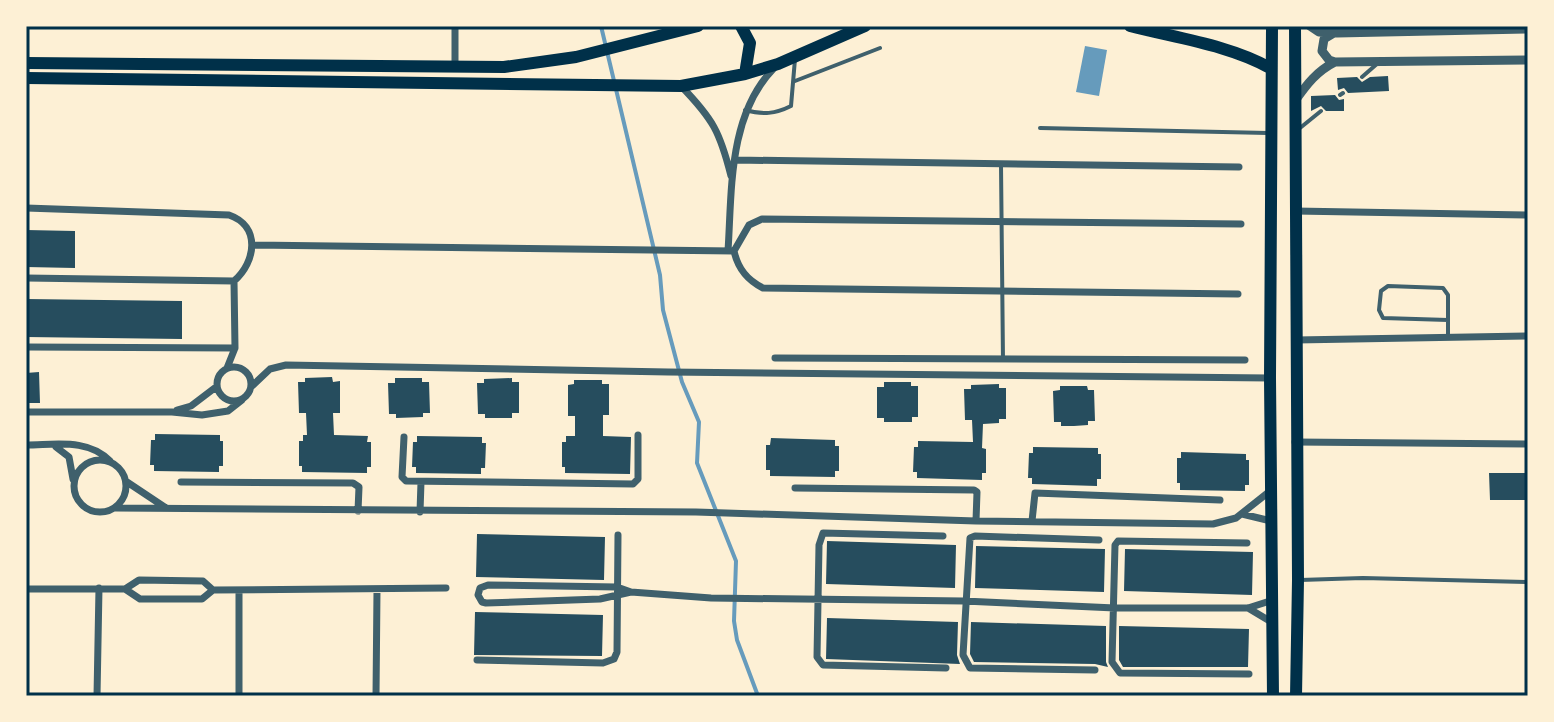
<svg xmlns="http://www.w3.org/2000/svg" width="1554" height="722" font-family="Raleway,sans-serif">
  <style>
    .water { fill: #669bbc }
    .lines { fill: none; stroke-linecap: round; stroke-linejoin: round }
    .stream { stroke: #669bbc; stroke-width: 4 }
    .building { fill: #264d5e }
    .service { stroke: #3f606c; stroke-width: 4 }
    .minor { stroke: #3f606c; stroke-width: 7 }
    .tertiary { stroke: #3f606c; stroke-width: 9 }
    .primary { stroke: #003049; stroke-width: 12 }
    .trunk { stroke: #003049; stroke-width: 12 }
    .neatline { fill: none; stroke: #003049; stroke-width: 3 }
  </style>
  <rect width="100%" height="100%" fill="#fdf0d5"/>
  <path class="water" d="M1085,46l22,4 -8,46 -23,-4z"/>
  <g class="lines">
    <path class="stream" d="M601,26l59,249 3,35 19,72 17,40 -2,41 39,98 -2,60 3,19 21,56"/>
  </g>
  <path class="building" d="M1388,76l1,15 -41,2 -4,-5 -6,2 -1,-12 20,-1 5,5 8,-5z
    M1335,95l4,5 5,-1v12h-18l-5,-5 -10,5v-15z
    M26,230l49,1v37l-49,-1z
    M26,299l156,2v38l-156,-2z
    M39,372l1,31h-14v-30z
    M332,377l1,5 7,-1v32h-7l1,22 34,1 -1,6h4v25h-4v6l-65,-1v-6h-3v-25h4v-6h4l-1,-22h-7l-1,-31h7v-4z
    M395,378h27v4h7l1,31h-7v4l-27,1v-4h-7l-1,-31h7z
    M512,378v4h7v31h-7v5h-27v-4h-7l-1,-31h7v-4z
    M574,380h28v4h7v31h-6v21l28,1 -1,37 -65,-1v-6h-3v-25h4v-6h9v-20h-7v-31l6,-1z
    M884,382h27v4h7v31h-6v5h-28v-4h-7v-31h7z
    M999,384v4h7v31h-7v4l-16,1 -1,24 4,1v24h-4v7l-65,-2v-6h-4l1,-25h4v-6l55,1 -1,-22h-7l-1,-31h7v-4z
    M1060,386h27l1,4h6l1,31h-7v4l-14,1h-13v-4h-7l-1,-31 7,-1z
    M155,434l65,1v6h3v25h-4v6l-65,-1v-6h-4l1,-25h4z
    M417,436l65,1v6h4l-1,25h-4v6l-65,-1v-6h-4l1,-25h4z
    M771,438l64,2v6h4v25h-4v6l-65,-1v-6h-4v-25h4z
    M1033,447l65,1v6h3v25h-4v7l-65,-2v-6h-4l1,-25h4z
    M1181,452l65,2v6h3v25h-4v6l-65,-1v-7h-3v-25h4z
    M1489,473h39v27h-38z
    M477,534l128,3 -1,43 -128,-3z
    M827,541l129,4 -1,43 -129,-4z
    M976,546l129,3 -1,43 -129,-4z
    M1125,549l128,3 -1,43 -128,-4z
    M475,612l128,3 -1,41 -128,-1z
    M827,618l131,4 -1,33 3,9 -134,-5z
    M971,622l135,4v36l2,5 -13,-3 -121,-2 -4,-8z
    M1119,626l130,3 -1,38h-125l-4,-7z"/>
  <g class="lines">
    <path class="service" d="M1362,77l16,-14
      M795,81l85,-33
      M1340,95l3,-2
      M745,110c18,5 30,4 46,-4l4,-47
      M1040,128l228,5
      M1300,128l21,-17
      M1001,165l2,195
      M1448,320l-65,-2 -4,-8 2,-19 7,-5 55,2 5,7v43
      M1300,580l63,-2 165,4"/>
    <path class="minor" d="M455,68v-42
      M681,86c32,33 39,46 50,90
      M736,160l503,7
      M26,208l203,7c32,11 27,47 5,66l1,67 -8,20
      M1295,211l233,4
      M253,245l481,6
      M728,251c4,-61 0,-136 46,-183
      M734,251c4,18 13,29 29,37l475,6
      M734,251l15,-26 13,-6 479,5
      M26,278l208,3
      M1296,340l232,-4
      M26,347l209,1
      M775,358l470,2
      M217 384a17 17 0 1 1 34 0a17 17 0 1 1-34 0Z
      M251,387l19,-18 16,-4 382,7 602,6
      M177,410l14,-4 25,-19
      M26,412h146l30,3 26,-4 14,-11
      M404,437l-2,40 4,4 227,3 5,-5v-44
      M1295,442l233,2
      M26,445c29,0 62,-7 84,16
      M56,447l13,10 4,22
      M74 486a26 26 0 1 1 52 0a26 26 0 1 1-52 0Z
      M127,482l39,26
      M181,482l172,1 6,4 -1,24
      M795,488l179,2 3,2 -1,29
      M115,508l581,4 280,9 237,3 23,-6 34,-27
      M420,512l1,-30
      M1242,514l29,7
      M1032,521l3,-28 185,7
      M943,536l-120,-3 -4,12 -2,112 6,8 123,3
      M1247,543l-129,-2 -3,4 -3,117 8,11 129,1
      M26,589h99l15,10h62l11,-9 -10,-9 -64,-1 -14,9
      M213,590l233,-2
      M631,592l-31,7 -114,4 -4,-1 -4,-7 2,-7 8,-3 129,2 14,5 80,6 253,3 151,7h133l25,-8
      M1248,608l25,15
      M477,660l126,3 11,-4 3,-7 1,-117
      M1095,670l-125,-2 -7,-13 7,-117 5,-2 124,4
      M97,696l2,-108
      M239,696v-106
      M376,696l1,-106"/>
    <path class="tertiary" d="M1310,26l9,6 18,1 191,-4
      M1334,33l-10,6 -2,12 7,9 6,2
      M1295,101c12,-17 22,-30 40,-39l193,-2"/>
    <path class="primary" d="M741,26l9,17 -5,31
      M26,63l478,4 72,-10 122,-31
      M26,78l655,8 64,-12 33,-10 87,-38"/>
    <path class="trunk" d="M1130,26c46,12 99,19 140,42
      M1272,26l-2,352 3,318
      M1295,26l3,554 -2,116"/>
  </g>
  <rect width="1554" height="722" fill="none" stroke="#fdf0d5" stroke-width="56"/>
  <rect x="28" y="28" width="1498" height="666" class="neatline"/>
</svg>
